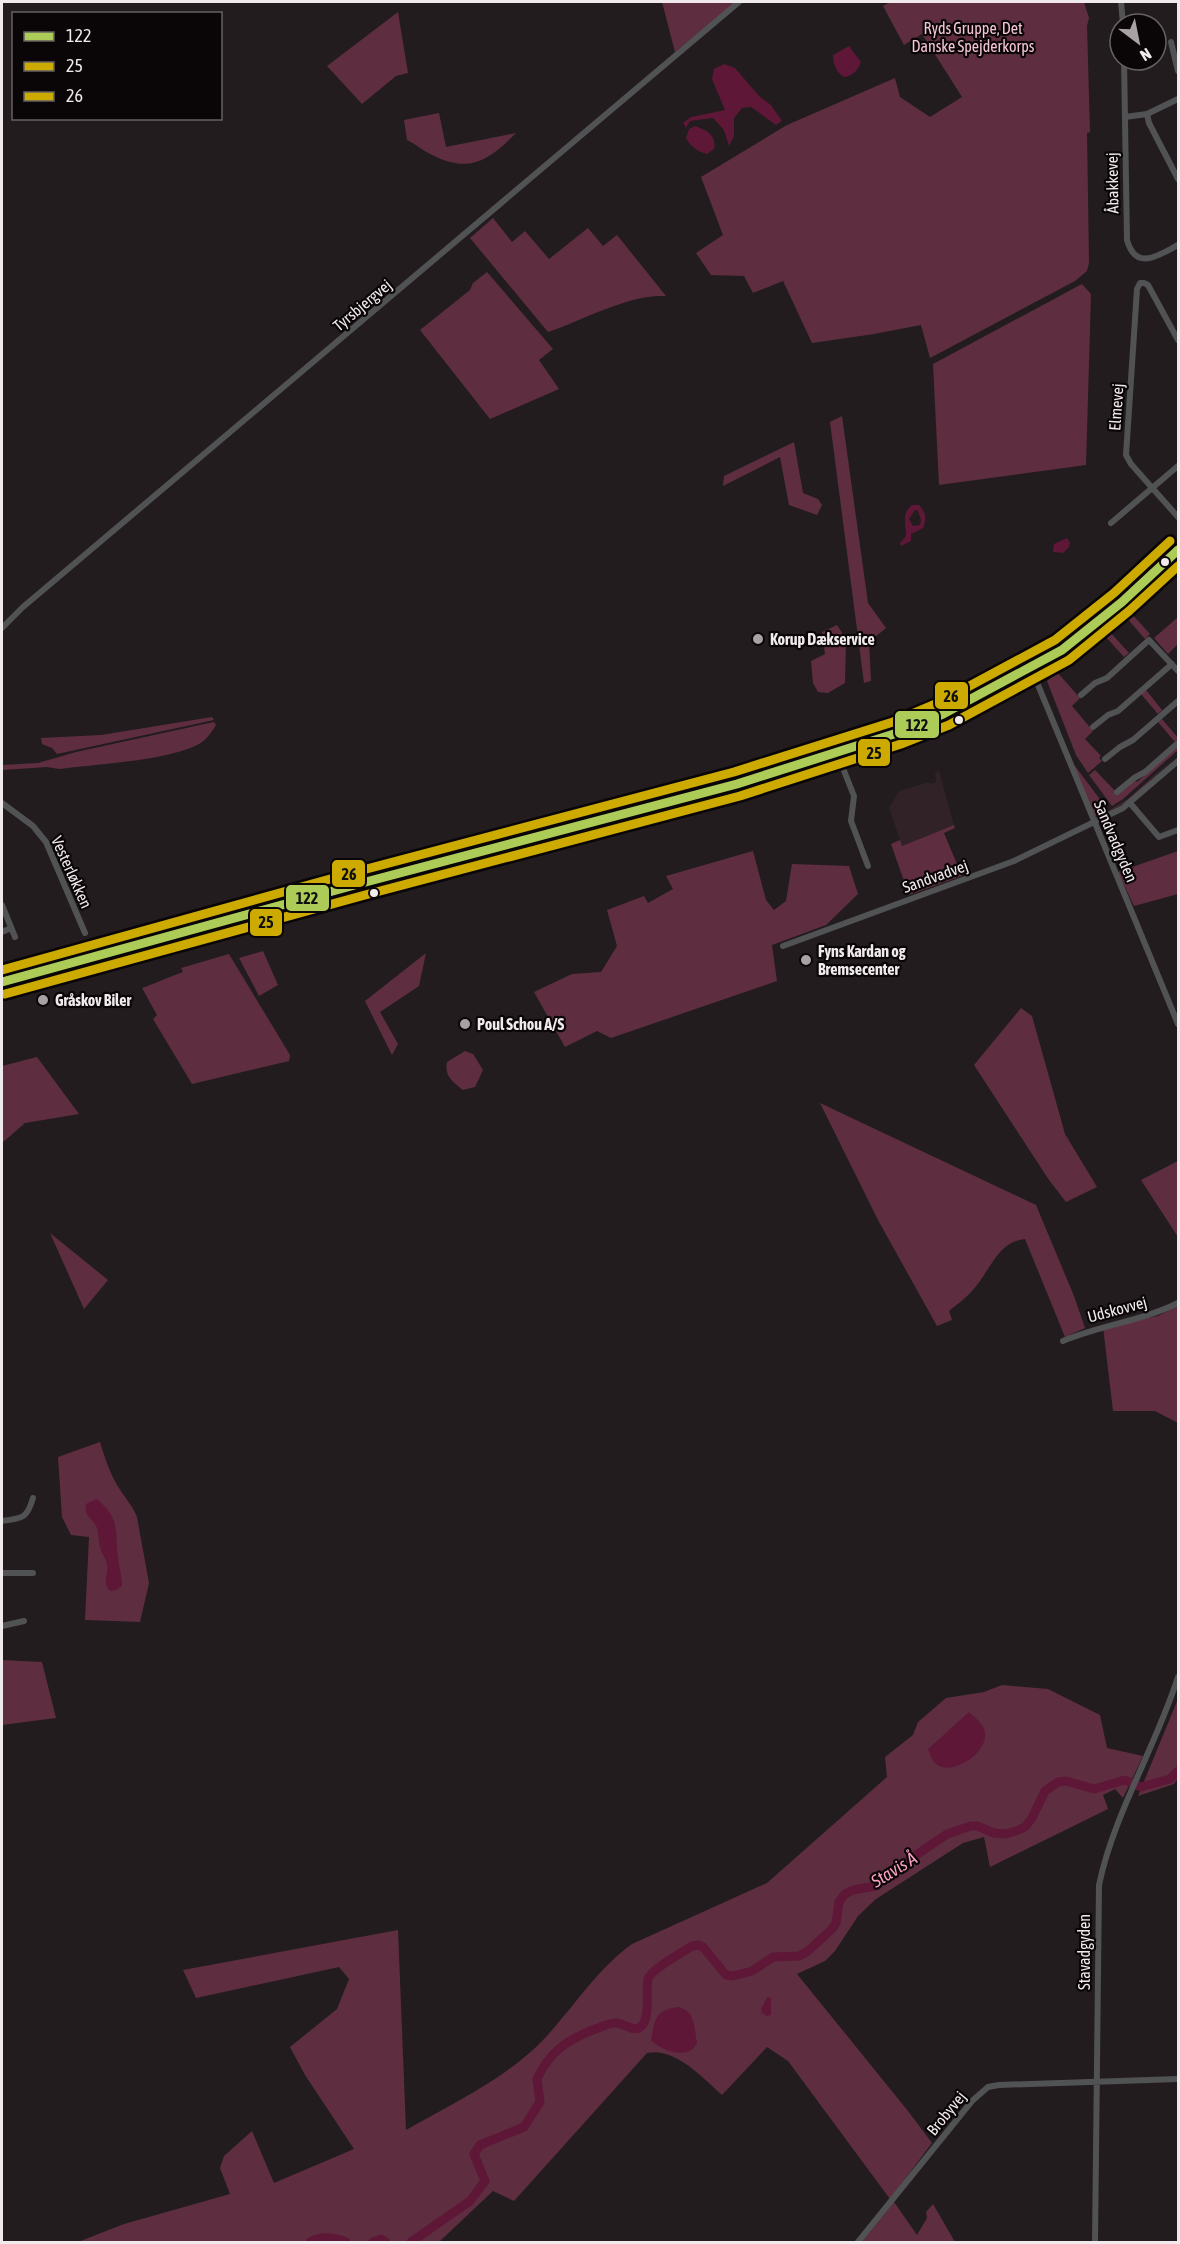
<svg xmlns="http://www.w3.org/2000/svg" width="1180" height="2244" font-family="'Asap Condensed',sans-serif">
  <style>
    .built { fill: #302226 }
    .green { fill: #5e2e40 }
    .water { fill: #5e1737; fill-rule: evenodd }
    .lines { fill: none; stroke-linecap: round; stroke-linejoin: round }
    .river { stroke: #5e1737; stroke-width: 9 }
    .minor { stroke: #515253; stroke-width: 6 }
    .major { stroke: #5b5b5d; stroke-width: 8 }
    .bus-1-casing { stroke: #0a0607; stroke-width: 14 }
    .bus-2-casing { stroke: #0a0607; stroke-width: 14 }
    .bus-3-casing { stroke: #0a0607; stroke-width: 14 }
    .bus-1 { stroke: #adcb57; stroke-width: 9 }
    .bus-2 { stroke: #ca0; stroke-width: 9 }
    .bus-3 { stroke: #ca0; stroke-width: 9 }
    .bus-dot { fill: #f1eaec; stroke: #0a0607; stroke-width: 2 }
    .poi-dot { fill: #a9a2a4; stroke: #0a0607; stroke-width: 2 }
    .labels { text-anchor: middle; stroke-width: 4.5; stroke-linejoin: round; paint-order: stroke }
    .park-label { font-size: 16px; fill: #f5c5d4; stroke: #0a0607 }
    .street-label { font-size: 16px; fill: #f1eaec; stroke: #0a0607 }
    .poi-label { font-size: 16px; font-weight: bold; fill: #f1eaec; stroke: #0a0607; text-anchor: start }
    .water-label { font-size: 18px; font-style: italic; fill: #fca1c0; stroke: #0a0607 }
    .line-badge { stroke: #0a0607; stroke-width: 2 }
    .pale-badge-label { font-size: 16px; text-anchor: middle; font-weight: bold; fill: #111 }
  </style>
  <rect width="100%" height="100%" fill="#221c1e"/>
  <path class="built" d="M939,771l15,54 -52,21 -13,-38 10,-17 30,-9 1,2 6,-2 -1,-10z"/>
  <path class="green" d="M662,2h74l-61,50z
    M890,2h194l5,16 -2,8 3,106 -3,1 2,130 -2,8 -12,10 -145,77 -9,-33 -47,9 -62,9 -29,-62 -30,12 -9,-17 -33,-1 -15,-22 27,-18 -22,-58 86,-52 108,-47 5,19 30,20 32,-20 -40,-63 -18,11 -21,-39z
    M398,12l10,61 -12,3 -34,28 -35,-38z
    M439,113l7,34 70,-14c-27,27 -46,41 -84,22 -9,-4 -16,-11 -25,-15l-3,-20z
    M493,218l19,24 13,-11 24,28 39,-31 15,18 14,-11 49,61c-38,-2 -82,24 -118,36l-78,-94z
    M487,272l66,77 -14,11 20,29 -69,30 -70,-89 50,-40 3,-7z
    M1082,284l9,10 -5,171 -147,20 -6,-121z
    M842,416l26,187 18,25 -17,14 2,39 -7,2 -34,-261z
    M794,442l9,51 15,6 4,6 -5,10 -28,-10 -9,-48 -57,29 1,-10z
    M1130,612l20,22 -5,5 -20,-23z
    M1178,617v27l-10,10 -14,-16z
    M837,625l9,14 -1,44 -17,10 -10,-1 -5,-9 -2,-22 14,-7 -3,-22z
    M1110,632l19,21 -5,4 -19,-21z
    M1057,672l23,26 -8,8 21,25 -8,8 16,17 -2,2 3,3 -14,12 -12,-18 -29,-74z
    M1146,690l16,20 -4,4 -17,-20z
    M212,717l2,3 -157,34 -5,-6 -10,-4 -1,-6 60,-3z
    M1162,719l16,19 -3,4 -17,-20z
    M214,722l2,3c-5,8 -10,16 -19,20 -33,16 -99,19 -138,24l-12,-2 -45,3v-5l36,-2 38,-11z
    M1178,746v4l-55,49 -11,7 -23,-31 6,-5 23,24 17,-14 2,2z
    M1178,755l-49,45 -30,17 -6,-2 -21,-53 36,48 -8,6 27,-16z
    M954,825l1,3 -11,5 18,43 -53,19 -18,-51 9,-4 2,6z
    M753,851l13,49 8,10 12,-9 6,-37 57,2 9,28 -32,31 -54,20 5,36 -166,57 -14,-7 -32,16 -31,-55 38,-18 29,-2 16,-26 -10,-36 37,-14 4,7 25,-14 -7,-13z
    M1178,851v43l-44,12 -16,-34z
    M263,951l15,34 -19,11 -20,-38z
    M426,953l-7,33 -39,26 18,32 -6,11 -27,-54z
    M229,954l61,101 -1,6 -97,23 -39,-65 4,-4 -15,-27c15,-5 26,-11 41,-16l-2,-4z
    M1021,1008l11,8 33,118 32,53 -31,15 -17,-22 -75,-115z
    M465,1051l8,3 10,16 -8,17 -12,3c-10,-8 -19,-14 -16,-28z
    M37,1057l42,57 -54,9 -23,20v-77z
    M820,1103l216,102 38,91 11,32 -20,9 -40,-98c-28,2 -36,35 -54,53 -6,7 -15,13 -22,19l3,9 -15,6 -59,-106z
    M1178,1161v76l-37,-57z
    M50,1233l58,47 -24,29z
    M1178,1306v117l-23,-12h-42l-10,-84 55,-11z
    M100,1442c5,16 10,32 19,46 6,10 14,18 18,29l12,66 -9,39 -55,-2 4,-83 -18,-2 -9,-18 -4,-60z
    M2,1660l40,2 14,56 -54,7z
    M1002,1685l46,4 52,26 7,33 36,8 -20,42 -8,-9 -12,6 5,14 -118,58 -6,-30 -21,6 -87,56 -18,17 -23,35 -10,10 -28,13 111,137 24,32 -42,56 -102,-138 -21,-14 -45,48c-19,-17 -47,-48 -75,-42l-133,148 -21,-10 -54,51h-361l46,-18 106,-30 -10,-26 4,-12 28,-25 22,52 80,-34 -49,-74 -15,-28 47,-38 12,-30 -10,-12 -143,31 -13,-28 215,-40 8,200c47,-27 100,-51 138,-91 30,-32 52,-69 88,-95l135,-61 120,-106 -2,-20 28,-22 5,-13 28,-24 38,-6z
    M1178,1699v79l-4,6 -36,12z
    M894,2202l23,33 10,-17 -1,-6 7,-8 22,38h-93z"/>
  <path class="water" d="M849,46l12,16c-3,8 -8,14 -17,15 -8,-5 -11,-13 -11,-22z
    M724,64l11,4 24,28 12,9 11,16 -6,4 -25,-18 -9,1 -8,10v18l-5,10 -5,-16 -11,-12 -23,3 -4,7 -3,-5 8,-6 34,-7 -13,-31 2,-10z
    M695,126c11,4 22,9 19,23l-7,5c-9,-2 -17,-8 -21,-16l3,-9z
    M912,505h7c7,8 8,13 4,23l-12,6v7l-10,5 -1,-3 6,-7c0,-12 -5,-23 6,-31zM915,510l3,1 3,9 -1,5 -7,1 -4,-7z
    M1067,538l3,5 -1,4 -6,6 -10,-1 1,-8z
    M96,1499c5,2 6,5 10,9 14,15 9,30 12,49 1,10 4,19 4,29l-6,4 -6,1c-9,-9 -1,-16 -3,-26 -1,-7 -6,-12 -7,-18 -2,-6 -1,-13 -3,-19 -3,-9 -14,-11 -11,-24z
    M969,1712c4,4 10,8 13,13 15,22 -27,52 -45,40 -5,-4 -7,-11 -9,-16z
    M767,1997l4,1v17l-4,1 -5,-3 -1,-4z
    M679,2007c17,5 15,20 18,36 -8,18 -36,8 -46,-3 4,-21 4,-30 28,-33z"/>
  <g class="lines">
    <path class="river" d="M310,2242c11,-6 25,-5 36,0
      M373,2242l8,-3 5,3
      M411,2242l59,-41 15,-20 -11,-27 6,-9 44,-18 16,-25 -3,-23c13,-28 30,-39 58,-50 7,-2 15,-7 22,-6 7,1 15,8 22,5 13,-7 6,-39 9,-49 2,-9 35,-27 44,-33l6,-1 5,2 23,28 7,1 19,-5 21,-14 26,-1 9,-5 24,-22 4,-6 3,-21 6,-8 8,-4 23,-4 11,-11 60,-41 24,-8h6l17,7 11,1 11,-3 9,-4 7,-9 13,-27 13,-9 8,-1 28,8 31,-9 16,7 29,-8 8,-8"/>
    <path class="minor" d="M1121,2l2,22
      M1171,42l7,29
      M1124,60l3,180c9,32 32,15 51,5
      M1147,114l2,9 29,56
      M1125,117l22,-3 31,-15
      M1178,340l-30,-55 -4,-2h-4l-3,6 -11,166 5,9 47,53
      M1111,523l67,-57
      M2,628l21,-21 716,-605
      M1031,668l147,356
      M1081,695l14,-12 12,-5 42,-38 29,31
      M1093,727l15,-12 10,-4 54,-47
      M837,753l17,43 -3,25 17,45
      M1105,759l15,-12 13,-7 45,-39
      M1117,792l17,-14 11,-6 33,-29
      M2,803l31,23 13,16 39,91
      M1130,803l29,34 19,-7
      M2,905l13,32
      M2,932l9,-4
      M783,946l231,-85 109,-53 55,-47
      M1063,1341c38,-16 79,-20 115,-38
      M2,1521c20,-3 25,-2 31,-23
      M2,1573h31
      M2,1626l22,-5
      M858,2242l114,-141 16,-14 11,-2 179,-6
      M1095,2242l4,-357c15,-72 57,-138 79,-208"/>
    <path class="major" d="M2,982l360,-99 375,-99 160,-51 46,-19 119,-64 60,-48 56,-52"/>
    <defs>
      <path id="bus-1" d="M2,982l360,-99 375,-99 160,-51 46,-19 119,-64 60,-48 56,-52"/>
      <path id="bus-2" d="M5,994l360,-99 375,-99 161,-52 48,-19 120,-65 60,-49 49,-45"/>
      <path id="bus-3" d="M2,970l357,-99 375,-99 159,-50 45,-19 117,-63 59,-47 56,-52"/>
    </defs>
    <use href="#bus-1" class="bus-1-casing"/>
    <use href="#bus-2" class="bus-2-casing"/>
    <use href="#bus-3" class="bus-3-casing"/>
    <use href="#bus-1" class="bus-1"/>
    <use href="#bus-2" class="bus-2"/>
    <use href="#bus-3" class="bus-3"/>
  </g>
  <g class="bus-dot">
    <circle cx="1165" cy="562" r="5"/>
    <circle cx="959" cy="720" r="5"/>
    <circle cx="374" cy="893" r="5"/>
  </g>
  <g class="poi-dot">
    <circle cx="758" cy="639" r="6"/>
    <circle cx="806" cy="960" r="6"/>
    <circle cx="43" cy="1000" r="6"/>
    <circle cx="465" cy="1024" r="6"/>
  </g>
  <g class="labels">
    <g class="park-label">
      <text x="973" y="34">Ryds Gruppe, Det<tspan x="973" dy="18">Danske Spejderkorps</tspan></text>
    </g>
    <g class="street-label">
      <text transform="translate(1112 183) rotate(-91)" y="6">Åbakkevej</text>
      <text transform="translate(362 305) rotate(-40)" y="6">Tyrsbjergvej</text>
      <text transform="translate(1116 407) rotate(-86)" y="6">Elmevej</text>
      <text transform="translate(1116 841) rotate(67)" y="6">Sandvadgyden</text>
      <text transform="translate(72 872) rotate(66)" y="6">Vesterløkken</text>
      <text transform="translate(935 876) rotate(-20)" y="6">Sandvadvej</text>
      <text transform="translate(1117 1309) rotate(-15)" y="6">Udskovvej</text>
      <text transform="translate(1084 1952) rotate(-90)" y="6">Stavadgyden</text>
      <text transform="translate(946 2113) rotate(-51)" y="6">Brobyvej</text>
    </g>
    <g class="poi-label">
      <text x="770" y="645">Korup Dækservice</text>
      <text x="818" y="957">Fyns Kardan og<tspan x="818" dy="18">Bremsecenter</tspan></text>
      <text x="55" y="1006">Gråskov Biler</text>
      <text x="477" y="1030">Poul Schou A/S</text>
    </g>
    <g class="water-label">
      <text transform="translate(894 1870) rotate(-32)" y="6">Stavis Å</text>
    </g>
  </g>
  <g class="line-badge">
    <rect x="934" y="681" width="35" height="29" rx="6" fill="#ca0"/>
    <rect x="894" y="710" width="46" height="29" rx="6" fill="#adcb57"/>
    <rect x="857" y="738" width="34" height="29" rx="6" fill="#ca0"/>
    <rect x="331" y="859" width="35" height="29" rx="6" fill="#ca0"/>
    <rect x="285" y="884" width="45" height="28" rx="6" fill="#adcb57"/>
    <rect x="249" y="908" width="34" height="29" rx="6" fill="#ca0"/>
  </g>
  <g class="pale-badge-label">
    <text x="951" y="702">26</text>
    <text x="917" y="731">122</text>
    <text x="874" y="759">25</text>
    <text x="349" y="880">26</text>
    <text x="307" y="904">122</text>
    <text x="266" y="928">25</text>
  </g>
  <rect width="1180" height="2244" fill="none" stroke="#f1eaec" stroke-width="6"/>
  <rect x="12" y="12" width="210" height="108" fill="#0a0607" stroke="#666163" stroke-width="1.5"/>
  <rect x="24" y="32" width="30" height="9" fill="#adcb57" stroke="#666163" stroke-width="1.5"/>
  <text x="66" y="42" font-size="18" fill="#f1eaec">122</text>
  <rect x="24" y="62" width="30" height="9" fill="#ccaa00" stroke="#666163" stroke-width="1.5"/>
  <text x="66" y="72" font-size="18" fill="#f1eaec">25</text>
  <rect x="24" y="92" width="30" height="9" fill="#ccaa00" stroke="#666163" stroke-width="1.5"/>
  <text x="66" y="102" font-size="18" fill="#f1eaec">26</text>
  <g transform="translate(1138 42) rotate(148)"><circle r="28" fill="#0a0607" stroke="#666163" stroke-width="1.5"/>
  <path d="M0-4.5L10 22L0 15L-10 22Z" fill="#a9a2a4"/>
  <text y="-9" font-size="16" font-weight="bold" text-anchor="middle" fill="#f1eaec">N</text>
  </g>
</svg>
